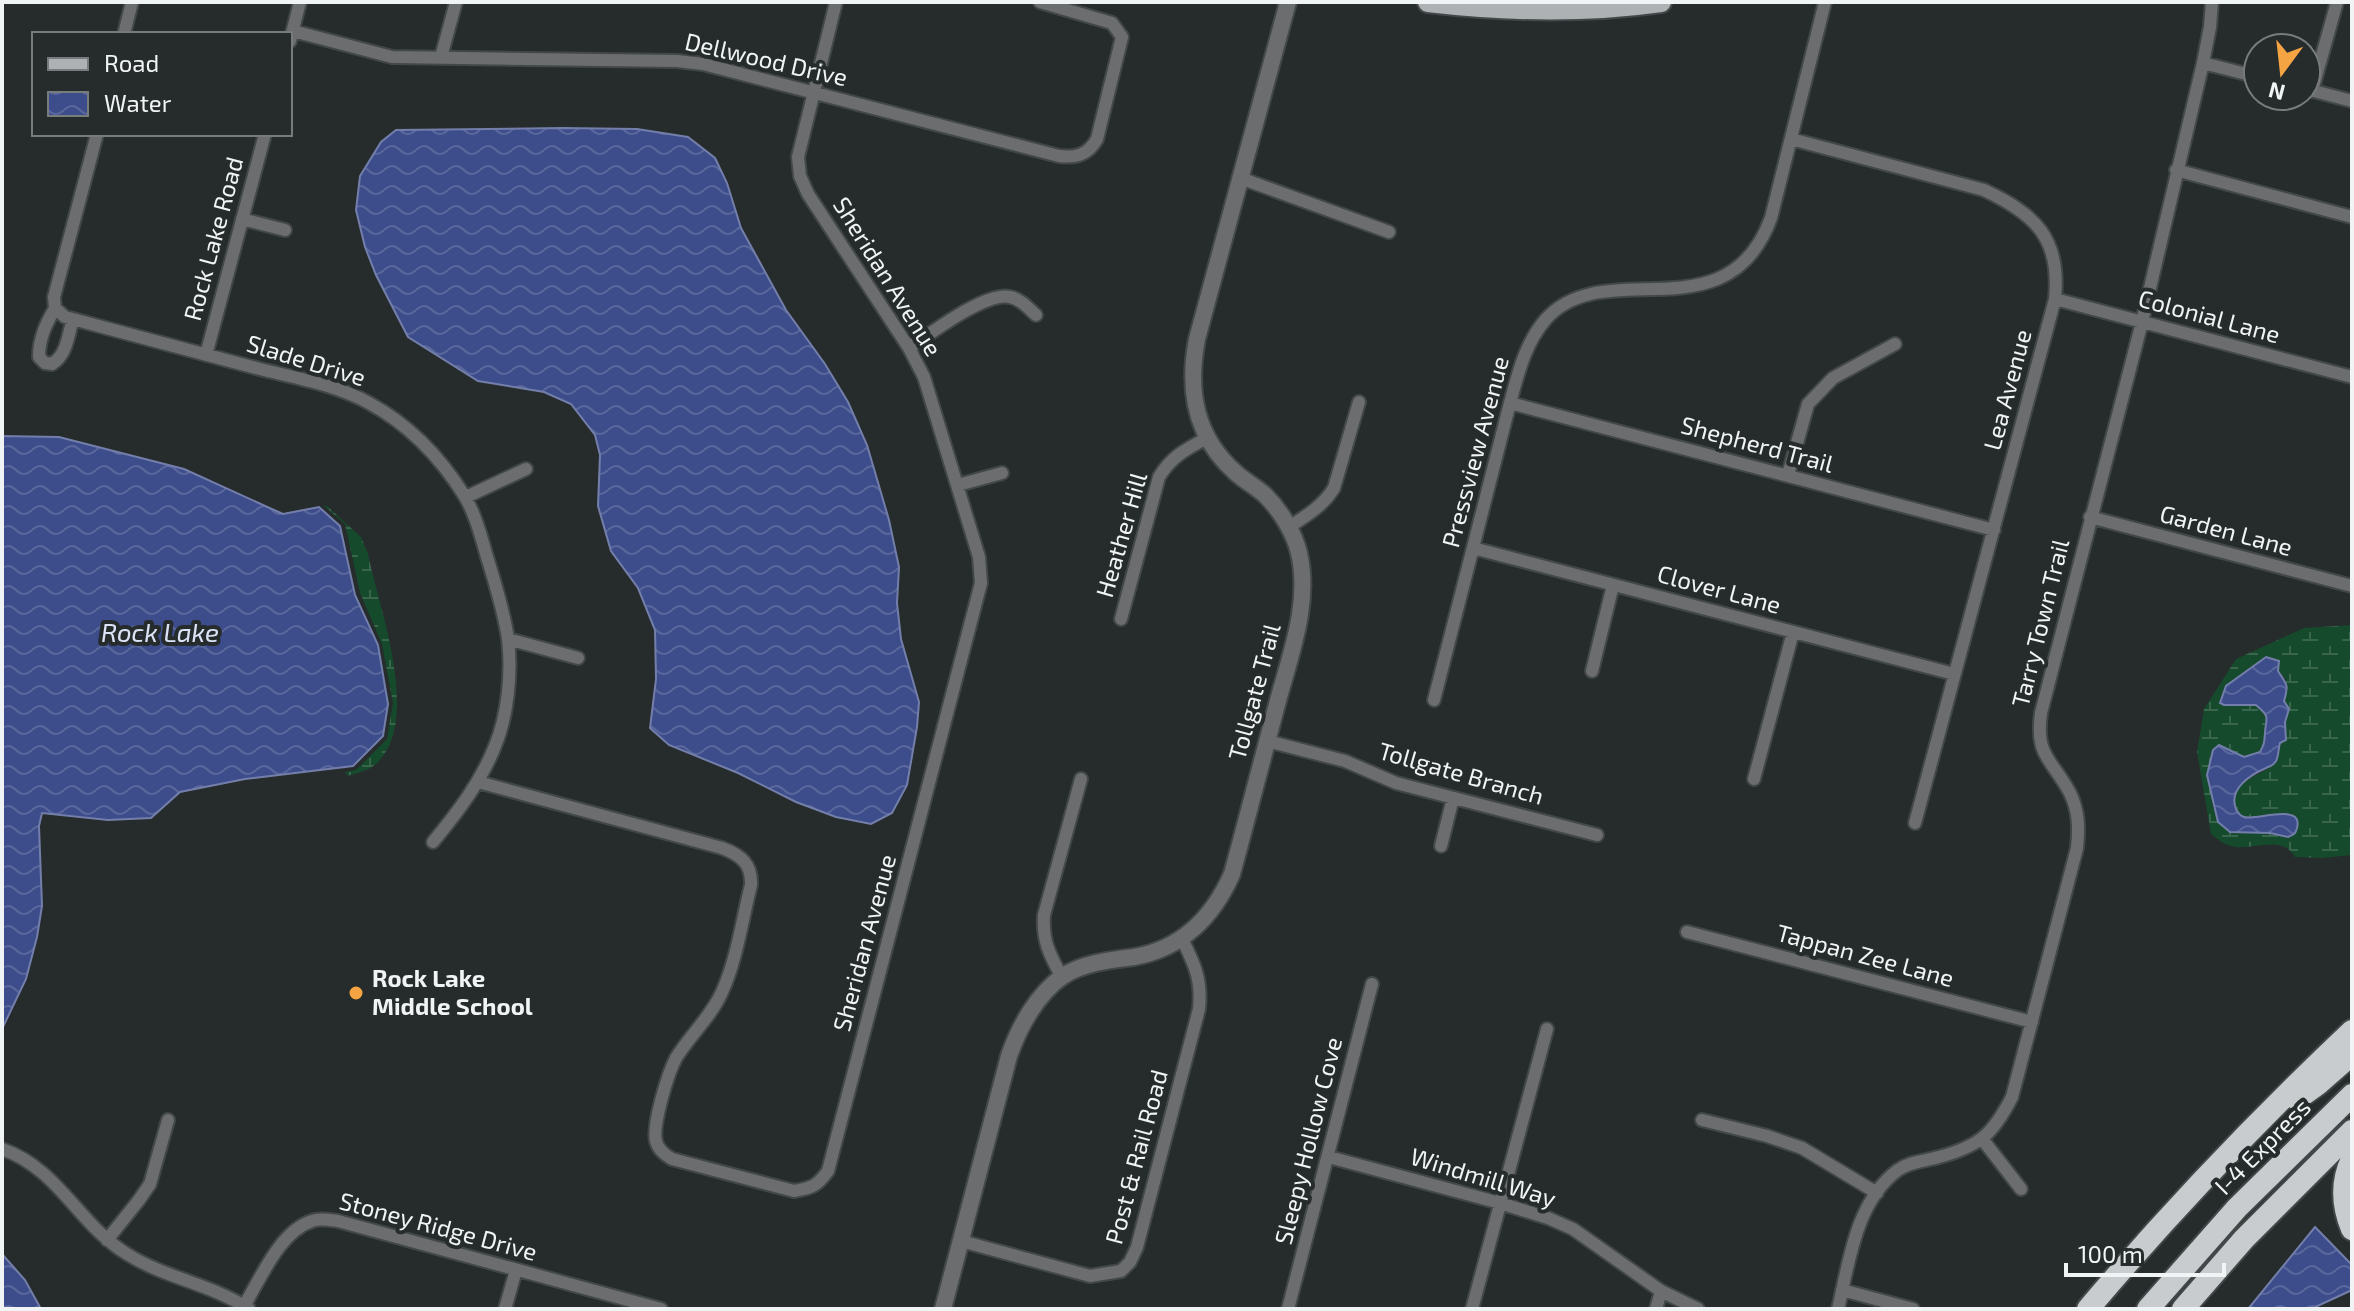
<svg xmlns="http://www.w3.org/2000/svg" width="2354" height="1311" font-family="'Exo 2',sans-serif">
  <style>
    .wetland { fill: url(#wetland-marsh); fill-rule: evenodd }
    .water { fill: url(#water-waves); stroke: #737faa; stroke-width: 2 }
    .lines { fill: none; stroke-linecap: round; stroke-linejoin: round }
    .minor-casing { stroke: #424748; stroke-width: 16 }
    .tertiary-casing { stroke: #424748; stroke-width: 20 }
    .primary-casing { stroke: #424748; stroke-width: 24 }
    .motorway-casing { stroke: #424748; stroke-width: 26 }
    .minor { stroke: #6c6d6f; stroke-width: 12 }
    .tertiary { stroke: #6c6d6f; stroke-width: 16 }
    .primary { stroke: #adb1b4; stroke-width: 20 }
    .motorway { stroke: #c8cccf; stroke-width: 22 }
    .poi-dot { fill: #f4a443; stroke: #262b2c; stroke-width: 3 }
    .labels { text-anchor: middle; stroke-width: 8; stroke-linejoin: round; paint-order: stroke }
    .street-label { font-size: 24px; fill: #f1f4f4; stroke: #262b2c }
    .poi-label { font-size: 24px; font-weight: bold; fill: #f1f4f4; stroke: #262b2c; text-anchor: start }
    .water-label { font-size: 26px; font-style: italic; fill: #dce3f6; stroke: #262b2c }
  </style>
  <defs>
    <pattern id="wetland-marsh" width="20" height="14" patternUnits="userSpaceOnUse" patternTransform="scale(2)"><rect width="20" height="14" fill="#154a2c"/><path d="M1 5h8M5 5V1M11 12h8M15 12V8" fill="none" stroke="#38654b"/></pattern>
    <pattern id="water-waves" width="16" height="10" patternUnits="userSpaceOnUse" patternTransform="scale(2)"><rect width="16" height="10" fill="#3d4d8b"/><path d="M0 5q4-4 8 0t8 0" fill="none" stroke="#5a679c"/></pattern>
  </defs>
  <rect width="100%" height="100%" fill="#262b2c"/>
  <path class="wetland" d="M323,505l4,1 34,31 7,17c10,51 55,167 8,210 -6,6 -19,9 -28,12l-3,-4 11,-2 31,-31 6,-36 -11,-59 -22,-51 -15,-69z
    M2352,625v230l-30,3 -27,-1c-14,-25 -45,-3 -67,-12 -6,-2 -12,-7 -17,-11l-14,-82 7,-43 32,-50 68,-31zM2278,671l8,8 -2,22 3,5 -2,16 1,13c-9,11 -6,23 -12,29 -14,13 -46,17 -39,43 2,6 3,8 8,10 12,4 26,-3 39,-2l15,12 -2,6 -7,4 -18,-4h-31l-26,-25 -1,-9 17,-50c10,9 20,11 31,3 5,-8 4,-11 5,-19 2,-17 6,-15 -10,-28h-20l-15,-3c21,-33 20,-29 58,-31z"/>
  <path class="water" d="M563,128l74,1 51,8 27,21 12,25 14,45 45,82 39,54 23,38 19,43 22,75 10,47 -2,36 4,36 18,63 -2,25 -10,58 -15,28 -21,11 -35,-7 -40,-15 -58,-29 -69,-28 -19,-17 6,-49 -1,-49 -17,-42 -27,-37 -13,-45 2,-51 -5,-20 -24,-31 -27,-12 -66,-11 -70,-44 -32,-62 -11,-28 -9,-37 4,-34 21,-34 15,-12z
    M2,436l57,1 125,32 99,45 36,-7 21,19 15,69 23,50 10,59 -5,32 -30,30 -108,13 -65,13 -29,26 -43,2 -66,-7 -3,13 3,80 -5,31 -11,42 -24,50z
    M2266,657l13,4 -1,10c9,14 11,13 6,30l5,8 -4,13 1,18 -6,3c-2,6 -1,13 -4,18 -4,6 -4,4 -10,7 -16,7 -38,21 -30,41 2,4 4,7 8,8 11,4 60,-15 53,11 -2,7 -3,6 -9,9l-18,-4 -40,-1 -12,-10 -11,-47 6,-25 6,-5 25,12 16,-5c5,-10 4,-9 5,-19 1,-17 6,-15 -9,-28h-32l-4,-2 6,-17z
    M2315,1227l37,38v25l-41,19h-63z
    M2,1254l23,26 16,29h-39z"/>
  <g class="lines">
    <defs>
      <path id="minor" d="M293,31l99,26 285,4 26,3 356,92c17,2 29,-1 38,-17l25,-102 -10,-14 -72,-21
        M124,34l8,-32
        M290,41l10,-39
        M441,57l15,-55
        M2203,63l55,14
        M2306,89l46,12
        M2312,91l25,-89
        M97,134l-43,163 1,11 10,9 8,2c62,17 124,33 187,50 36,9 77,16 109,34 39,21 71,54 95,92 11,18 17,41 23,62 8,26 17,54 21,82 4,33 0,76 -13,107 -14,36 -38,67 -62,96
        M1791,139l193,51c51,24 77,48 71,109l-140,524
        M2176,170l176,47
        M1240,178l149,54
        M242,219l43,11
        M2055,299l297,78
        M55,308c-9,16 -16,30 -16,49l6,6 7,1c15,-9 16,-29 21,-45
        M909,348c21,-14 77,-57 101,-51 11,2 18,11 26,18
        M206,355l59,-221
        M1510,403l484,127
        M1788,475l20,-71 25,-26 62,-34
        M958,485l44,-12
        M466,497l60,-28
        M2090,517l262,69
        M1289,527c17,-11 34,-21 45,-39l25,-86
        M1473,548l481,126
        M1121,619l38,-142c12,-20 27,-28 48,-39
        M508,639l70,19
        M1592,671l21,-86
        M1434,700l76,-297c8,-29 15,-60 36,-84 59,-66 181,19 225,-101l54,-216
        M1267,741l78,20 51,22 201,52
        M1754,779l39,-147
        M478,782l244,66c19,7 30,16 29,37 -9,35 -14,74 -29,107 -11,25 -32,43 -46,66 -8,15 -24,67 -20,83 2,9 9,14 16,18l122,32c18,-3 23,-5 34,-20l153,-588 -2,-26 -55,-180 -15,-29 -101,-154 -8,-18 -2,-19 38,-155
        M1441,846l12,-48
        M1687,932l345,90
        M1062,977c-12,-21 -20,-37 -18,-62l37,-136
        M1702,1120l65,16 35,12 75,45
        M1983,1140l38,49
        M2,1149c57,20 76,75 125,105 38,24 84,30 122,55
        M1329,1157l171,46 48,15 25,11 88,62 37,18
        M107,1240l32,-40 11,-16 18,-64
        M961,1241l129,35 31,-5 9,-9 7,-15 62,-238c3,-29 -4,-44 -17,-70
        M1842,1290l71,19
        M244,1306c17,-28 36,-75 68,-85 8,-3 17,-1 26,0l323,88
        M505,1309l11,-39
        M1288,1309l84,-325
        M1472,1309l75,-280
        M1656,1309l5,-18
        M1838,1309c11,-47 18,-108 60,-139 12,-9 28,-9 41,-13 41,-11 54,-23 73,-60l65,-249c2,-19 2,-37 -7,-55 -18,-34 -35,-36 -29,-80l101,-391 61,-259 7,-36 2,-25"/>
      <path id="tertiary" d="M943,1309l66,-253c10,-29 28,-62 54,-80 20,-13 47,-16 71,-19 47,-8 79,-40 98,-83 15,-55 29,-110 44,-166 13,-50 35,-103 23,-155 -5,-21 -19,-43 -34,-58 -9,-8 -20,-14 -29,-22 -41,-36 -49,-82 -39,-134l91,-337"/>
      <path id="primary" d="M1428,2c77,9 155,11 233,0"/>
      <path id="motorway" d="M2297,1099l21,-15 34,-30
        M2352,1159c-11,23 -10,46 0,70
        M2088,1309c83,-98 171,-190 264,-278
        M2148,1309l89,-101 115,-113
        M2183,1309l61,-70 108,-108"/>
    </defs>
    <use href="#minor" class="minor-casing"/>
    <use href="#tertiary" class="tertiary-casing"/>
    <use href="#primary" class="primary-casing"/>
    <use href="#motorway" class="motorway-casing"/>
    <use href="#minor" class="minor"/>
    <use href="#tertiary" class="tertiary"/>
    <use href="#primary" class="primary"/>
    <use href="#motorway" class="motorway"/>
  </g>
  <circle class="poi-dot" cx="356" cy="993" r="8"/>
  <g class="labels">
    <g class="street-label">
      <text transform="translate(766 60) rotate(13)" y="8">Dellwood Drive</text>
      <text transform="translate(214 239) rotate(-75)" y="8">Rock Lake Road</text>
      <text transform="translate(887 277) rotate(58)" y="8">Sheridan Avenue</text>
      <text transform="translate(2209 317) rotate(15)" y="8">Colonial Lane</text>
      <text transform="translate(306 361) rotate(17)" y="8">Slade Drive</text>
      <text transform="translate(2008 390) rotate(-75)" y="8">Lea Avenue</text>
      <text transform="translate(1757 445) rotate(15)" y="8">Shepherd Trail</text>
      <text transform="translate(1476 452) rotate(-75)" y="8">Pressview Avenue</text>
      <text transform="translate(2226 531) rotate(15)" y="8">Garden Lane</text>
      <text transform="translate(1122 535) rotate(-74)" y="8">Heather Hill</text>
      <text transform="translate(1719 590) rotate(15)" y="8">Clover Lane</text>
      <text transform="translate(2041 623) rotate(-76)" y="8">Tarry Town Trail</text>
      <text transform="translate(1255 692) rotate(-75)" y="8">Tollgate Trail</text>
      <text transform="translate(1461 774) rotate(16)" y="8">Tollgate Branch</text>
      <text transform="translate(865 943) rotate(-75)" y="8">Sheridan Avenue</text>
      <text transform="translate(1865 956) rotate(15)" y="8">Tappan Zee Lane</text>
      <text transform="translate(1309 1141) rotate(-76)" y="8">Sleepy Hollow Cove</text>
      <text transform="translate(2263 1147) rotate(-45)" y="8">I-4 Express</text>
      <text transform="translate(1137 1157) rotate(-75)" y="8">Post &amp; Rail Road</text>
      <text transform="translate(1483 1178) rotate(17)" y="8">Windmill Way</text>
      <text transform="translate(438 1227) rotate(15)" y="8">Stoney Ridge Drive</text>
    </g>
    <g class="poi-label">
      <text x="372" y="987">Rock Lake<tspan x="372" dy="28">Middle School</tspan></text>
    </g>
    <g class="water-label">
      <text x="160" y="642">Rock Lake</text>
    </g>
  </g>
  <rect width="2354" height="1311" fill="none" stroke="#f1f4f4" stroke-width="8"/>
  <rect x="32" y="32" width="260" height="104" fill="#262b2c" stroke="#777b7c" stroke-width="2"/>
  <rect x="48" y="58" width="40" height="12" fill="#adb1b4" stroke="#777b7c" stroke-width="2"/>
  <text x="104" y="72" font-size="24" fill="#f1f4f4">Road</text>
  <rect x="48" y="92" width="40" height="24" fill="url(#water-waves)" stroke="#777b7c" stroke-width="2"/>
  <text x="104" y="112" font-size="24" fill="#f1f4f4">Water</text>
  <g transform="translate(2282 72) rotate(195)"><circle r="38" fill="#262b2c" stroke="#777b7c" stroke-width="2"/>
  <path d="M0-6L14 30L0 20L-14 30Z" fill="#f4a443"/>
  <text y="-12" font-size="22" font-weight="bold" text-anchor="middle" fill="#f1f4f4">N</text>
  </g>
  <path d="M2066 1263v12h158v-12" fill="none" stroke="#f1f4f4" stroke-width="4"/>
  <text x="2078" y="1263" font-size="24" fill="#f1f4f4" stroke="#262b2c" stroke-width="6" paint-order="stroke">100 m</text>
</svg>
